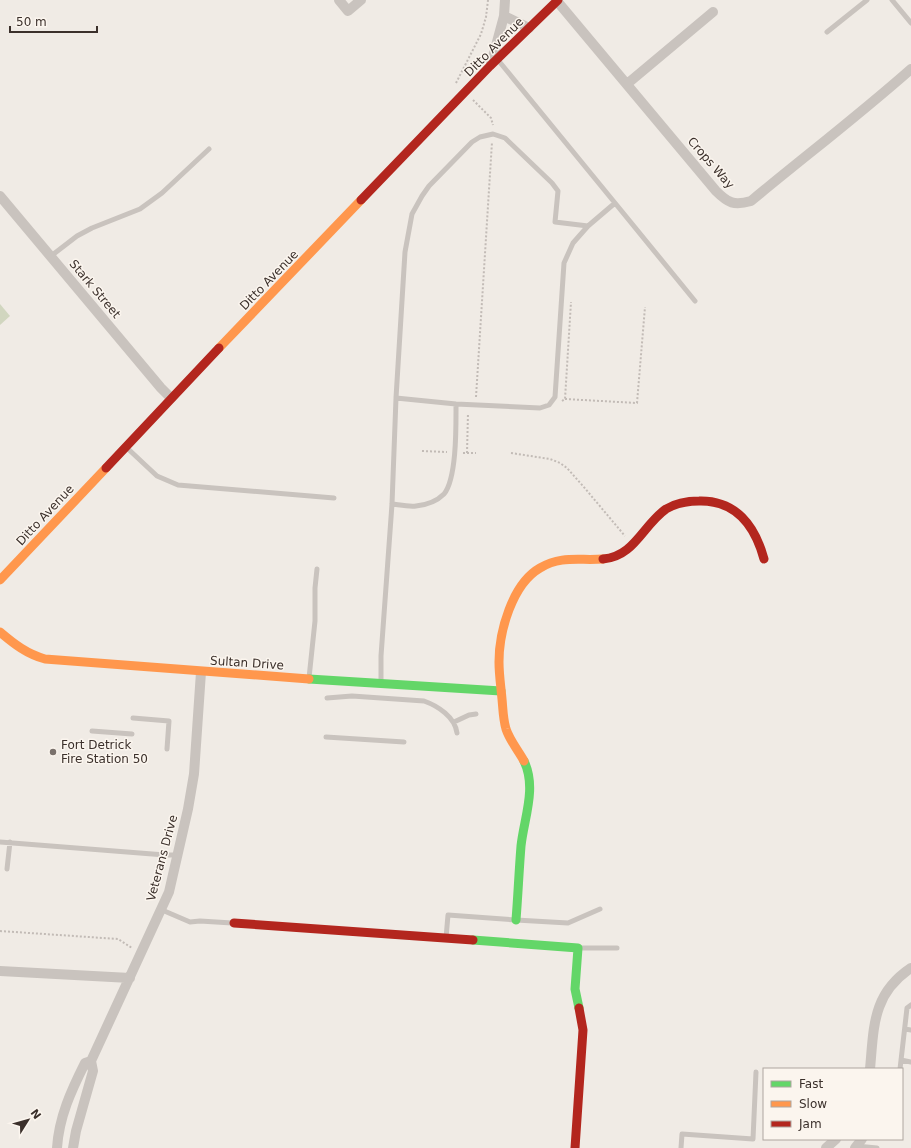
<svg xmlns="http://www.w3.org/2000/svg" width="911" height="1148" font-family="'DejaVu Sans',sans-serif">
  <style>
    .green { fill: #d1d6bf }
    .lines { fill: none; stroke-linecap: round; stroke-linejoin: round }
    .path { stroke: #c2bbb6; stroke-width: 2; stroke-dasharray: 2 2; stroke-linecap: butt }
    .lane { stroke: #c9c3be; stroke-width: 5 }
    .street { stroke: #c9c3be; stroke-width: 10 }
    .fast { stroke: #63d668; stroke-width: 9 }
    .slow { stroke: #ff974d; stroke-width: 9 }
    .jam { stroke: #b3261e; stroke-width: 9 }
    .poi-dot { fill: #7a716c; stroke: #fbf5ee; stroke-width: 1.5 }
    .labels { text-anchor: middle; stroke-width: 3; stroke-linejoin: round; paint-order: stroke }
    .street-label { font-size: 12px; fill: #3b302b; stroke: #fbf5ee }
    .poi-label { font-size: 12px; fill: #3b302b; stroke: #fbf5ee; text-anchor: start }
  </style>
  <rect width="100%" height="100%" fill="#f0ebe5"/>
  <path class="green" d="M0,304l10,12 -10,9z"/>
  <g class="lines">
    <path class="path" d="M456,83l25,-49 5,-17 2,-17
      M473,100l18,18 2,7
      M476,397l16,-255
      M565,399l72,4 8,-96
      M562,401l3,-2 6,-97
      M422,451l25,1
      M463,453h4l1,-40
      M467,453h9
      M511,453l39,6 10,4 7,5 16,18 42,50
      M0,931l118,8 14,9"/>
    <path class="lane" d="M892,0l19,23
      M827,32l40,-32
      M615,203l80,98
      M51,256l26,-20 15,-8 48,-19 22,-16 47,-44
      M396,398l60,6 84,4 9,-3 6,-8 9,-134 9,-20 15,-17
      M126,447l31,29 21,9 156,13
      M392,504c8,1 17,3 24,2 10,-1 21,-5 28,-12 13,-16 12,-69 12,-90
      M309,678l6,-57v-33l2,-19
      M381,682v-26l11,-152 4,-106 9,-146 7,-38 10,-18 7,-10 43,-44 8,-5 13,-3 12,4 47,45 6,8 -3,31 33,4 27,-23 -117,-143
      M327,698l25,-2 72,5c14,5 31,16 33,32
      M133,718l36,3 -2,28
      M454,722l15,-7 7,-1
      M92,731l40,3
      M326,737l78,5
      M0,842l165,13h12
      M7,869l3,-27
      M162,910l28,12 10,-1 32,2
      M446,938l2,-23 68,5 52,3 32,-14
      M578,948h39
      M905,1029l6,1
      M901,1060l10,2
      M900,1069l7,-61 4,-3
      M856,1146l21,2
      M681,1148l1,-14 71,5 3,-67"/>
    <path class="street" d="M339,0l9,11 13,-11
      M557,1l159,190c12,12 18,15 35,10 53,-44 108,-86 160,-132
      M504,16l25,12
      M491,64l13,-48 1,-16
      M627,84l86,-72
      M0,196l161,192 10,10
      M0,971l130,7
      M870,1069c4,-42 2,-75 41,-101
      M57,1148c2,-31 14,-57 28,-85l6,-2
      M73,1148l3,-17 17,-60 -2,-10 78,-169 19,-83 6,-35 7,-102
      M826,1148l10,-9
      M855,1148l7,-9"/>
    <path class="fast" d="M309,679l192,12
      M516,920c2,-25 3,-49 5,-74 3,-28 16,-58 3,-85
      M473,940l105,8 -3,41 4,19"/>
    <path class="slow" d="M219,348l142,-148
      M0,580l106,-112
      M0,632c14,12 27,22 45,27l264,20
      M524,761c-6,-11 -14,-20 -18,-32 -3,-10 -3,-20 -4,-30 -1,-12 -3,-24 -3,-37 0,-30 13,-78 41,-94 22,-13 40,-7 63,-9"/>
    <path class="jam" d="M361,200l129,-134 68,-66
      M106,468l113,-120
      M603,559c31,-2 40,-34 63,-50 10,-6 22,-8 33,-8 37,-1 56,25 65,58
      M234,923l239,17
      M575,1148l8,-118 -4,-22"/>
  </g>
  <circle class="poi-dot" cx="53" cy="752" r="4"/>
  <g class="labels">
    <g class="street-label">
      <text transform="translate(494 47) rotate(-45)" y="4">Ditto Avenue</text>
      <text transform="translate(711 163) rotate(49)" y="4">Crops Way</text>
      <text transform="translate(269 280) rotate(-46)" y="4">Ditto Avenue</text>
      <text transform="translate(95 289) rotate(50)" y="4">Stark Street</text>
      <text transform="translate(45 515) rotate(-47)" y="4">Ditto Avenue</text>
      <text transform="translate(247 663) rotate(4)" y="4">Sultan Drive</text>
      <text transform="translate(162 858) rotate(-75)" y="4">Veterans Drive</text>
    </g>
    <g class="poi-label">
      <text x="61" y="749">Fort Detrick<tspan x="61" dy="14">Fire Station 50</tspan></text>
    </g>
  </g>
  <rect x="763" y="1068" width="140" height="72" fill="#fbf5ee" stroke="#aea6a0"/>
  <rect x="771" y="1081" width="20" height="6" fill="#63d668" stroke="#aea6a0"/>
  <text x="799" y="1088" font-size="12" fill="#3b302b">Fast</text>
  <rect x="771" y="1101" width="20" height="6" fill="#ff974d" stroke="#aea6a0"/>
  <text x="799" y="1108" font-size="12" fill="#3b302b">Slow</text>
  <rect x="771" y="1121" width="20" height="6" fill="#b3261e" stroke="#aea6a0"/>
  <text x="799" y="1128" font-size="12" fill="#3b302b">Jam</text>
  <g transform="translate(28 1120) rotate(53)" stroke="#fbf5ee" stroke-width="3" paint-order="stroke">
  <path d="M0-3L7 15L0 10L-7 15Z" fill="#3b302b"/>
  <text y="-6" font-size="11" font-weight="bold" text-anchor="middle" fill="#3b302b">N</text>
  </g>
  <path d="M10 26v6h87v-6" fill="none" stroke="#3b302b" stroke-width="2"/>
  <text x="16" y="26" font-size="12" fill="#3b302b" stroke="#fbf5ee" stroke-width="3" paint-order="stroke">50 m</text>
</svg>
